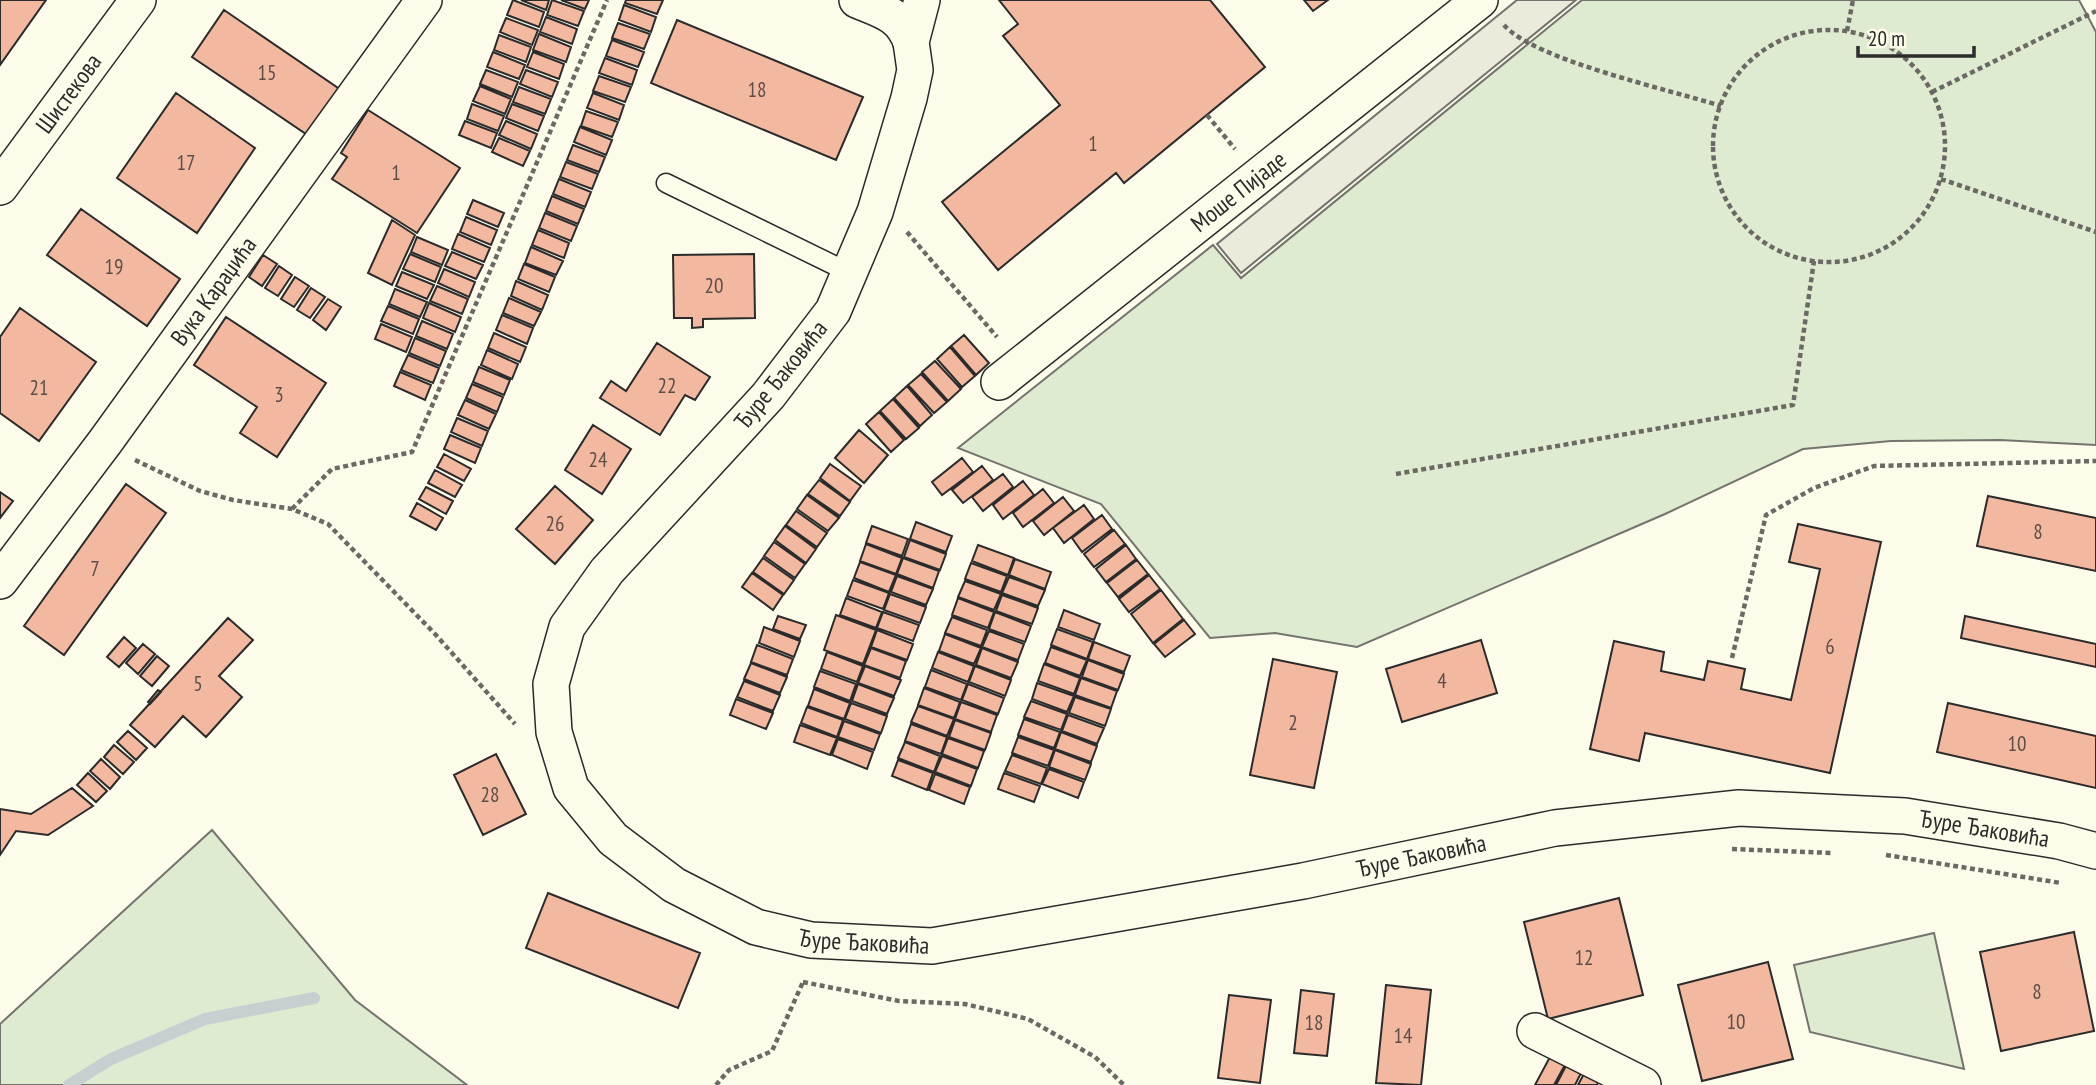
<svg xmlns="http://www.w3.org/2000/svg" width="2096" height="1085" font-family="'PT Sans Narrow',sans-serif">
  <style>
    .green { fill: #deebd1; stroke: #74746e; stroke-width: 2 }
    .parking { fill: #eceadb; stroke: #74746e; stroke-width: 2 }
    .lines { fill: none; stroke-linecap: round; stroke-linejoin: round }
    .stream { stroke: #c7d0d0; stroke-width: 12 }
    .building { fill: #f2b8a0; stroke: #2b2b2b; stroke-width: 2 }
    .lane-casing { stroke: #2b2b2b; stroke-width: 21 }
    .street-casing { stroke: #2b2b2b; stroke-width: 38 }
    .path { stroke: #6a6964; stroke-width: 4.5; stroke-dasharray: 5 3.5; stroke-linecap: butt }
    .lane { stroke: #fdfbea; stroke-width: 18 }
    .street { stroke: #fdfbea; stroke-width: 35 }
    .labels { text-anchor: middle; stroke-width: 5; stroke-linejoin: round; paint-order: stroke }
    .number-label { font-size: 21px; fill: #5d4e48 }
    .street-label { font-size: 24px; fill: #2b2b2b; stroke: #fdfbea }
  </style>
  <rect width="100%" height="100%" fill="#fdfbea"/>
  <path class="green" d="M1582,0h497l17,32v413l-96,-5 -109,1 -88,8 -138,65 -308,133 -82,-14 -65,5 -109,-134 -143,-56 255,-203 28,33z
    M212,830l143,170 112,85h-467v-61z
    M1934,933l30,136 -154,-37 -16,-67z"/>
  <path class="parking" d="M1517,0h59l-335,273 -24,-29z"/>
  <g class="lines">
    <path class="stream" d="M69,1085l42,-26 94,-40 109,-21"/>
  </g>
  <path class="building" d="M0,0h46l-46,65z
    M513,0l31,12 -5,15 -32,-12z
    M521,0h28l-3,10z
    M552,0l32,11 -6,15 -31,-11z
    M561,0h28l-4,9z
    M626,0h37l-6,14 -32,-11z
    M999,0h211l55,67 -141,116 -8,-10 -118,97 -56,-68 118,-97 -57,-69 15,-12z
    M1304,0h24l-15,11z
    M624,5l32,12 -5,15 -32,-12z
    M224,10l117,80 -32,46 -117,-79z
    M546,17l31,12 -5,15 -32,-12z
    M506,18l32,12 -6,15 -32,-13z
    M677,20l186,77 -27,63 -185,-77z
    M618,23l32,11 -6,15 -32,-11z
    M539,34l32,13 -5,15 -33,-12z
    M499,35l32,12 -5,15 -32,-12z
    M612,40l32,12 -6,15 -32,-11z
    M493,52l32,13 -6,14 -32,-12z
    M533,52l31,12 -5,15 -32,-12z
    M605,58l32,12 -5,15 -33,-12z
    M486,70l32,12 -6,15 -32,-13z
    M526,70l32,12 -6,15 -32,-13z
    M599,76l32,11 -6,15 -32,-11z
    M480,86l31,13 -6,15 -32,-13z
    M519,87l32,12 -6,15 -32,-12z
    M176,93l79,55 -58,85 -80,-55z
    M593,93l31,12 -5,15 -32,-12z
    M472,104l32,12 -6,15 -31,-12z
    M512,104l32,12 -6,15 -32,-13z
    M368,110l92,58 -43,65 -85,-54 15,-22 -6,-4z
    M586,111l32,11 -6,15 -31,-11z
    M465,121l32,12 -6,15 -32,-13z
    M506,121l31,13 -6,15 -32,-14z
    M580,127l32,13 -6,15 -32,-13z
    M499,138l31,13 -7,15 -31,-14z
    M573,145l32,12 -6,15 -32,-12z
    M566,162l32,12 -6,15 -32,-12z
    M559,179l32,13 -6,15 -32,-13z
    M552,196l32,13 -6,15 -32,-13z
    M473,200l31,13 -6,14 -31,-13z
    M81,209l99,70 -33,47 -100,-71z
    M545,213l32,13 -6,15 -32,-13z
    M466,217l31,13 -6,15 -31,-13z
    M392,220l23,15 -23,50 -24,-12z
    M538,230l31,13 -5,15 -32,-13z
    M458,234l32,14 -6,14 -32,-13z
    M417,237l31,13 -6,15 -31,-13z
    M531,247l32,14 -7,14 -31,-12z
    M452,252l31,13 -7,14 -31,-13z
    M410,254l31,13 -6,15 -32,-13z
    M754,254l1,64 -52,1v8l-11,1v-10h-18l-1,-63z
    M263,255l14,9 -15,22 -13,-9z
    M524,264l31,13 -6,15 -31,-13z
    M279,266l13,9 -14,21 -13,-8z
    M444,269l31,13 -6,15 -31,-14z
    M402,272l32,13 -7,14 -31,-13z
    M295,277l14,9 -15,21 -13,-8z
    M516,281l32,14 -6,15 -31,-14z
    M437,286l31,13 -6,15 -32,-13z
    M311,288l14,9 -15,21 -13,-8z
    M395,289l32,13 -7,15 -31,-13z
    M509,298l32,14 -7,14 -31,-13z
    M328,299l13,8 -15,23 -13,-10z
    M429,303l32,14 -6,15 -32,-14z
    M388,306l31,13 -6,15 -32,-13z
    M20,308l76,54 -57,79 -39,-28v-76z
    M502,315l31,13 -6,16 -31,-14z
    M226,317l100,66 -49,74 -37,-24 17,-26 -63,-42z
    M422,321l31,13 -6,15 -31,-13z
    M381,324l31,13 -6,15 -31,-13z
    M494,333l32,14 -6,15 -32,-14z
    M964,335l25,28 -13,12 -25,-29z
    M415,338l31,13 -6,15 -31,-13z
    M657,343l53,34 -15,23 -10,-5 -25,40 -60,-37 11,-17 15,10z
    M950,347l25,29 -13,11 -25,-28z
    M487,350l31,14 -6,15 -31,-14z
    M408,355l31,13 -6,15 -32,-13z
    M935,361l26,28 -13,12 -26,-29z
    M479,367l31,13 -6,15 -31,-13z
    M400,372l31,13 -6,15 -31,-14z
    M921,374l26,28 -13,11 -26,-28z
    M472,384l31,13 -6,15 -31,-14z
    M907,386l25,29 -12,11 -26,-28z
    M893,399l26,29 -13,11 -26,-28z
    M465,400l31,14 -7,15 -31,-14z
    M879,412l25,28 -13,12 -25,-28z
    M457,418l31,13 -6,15 -31,-14z
    M593,425l38,24 -29,45 -37,-24z
    M859,430l29,25 -24,28 -29,-25z
    M450,435l31,13 -6,15 -31,-14z
    M444,454l27,15 -7,12 -27,-14z
    M962,458l11,14 -31,23 -10,-13z
    M830,464l31,22 -11,15 -30,-23z
    M982,466l11,14 -30,23 -11,-13z
    M435,470l27,15 -7,12 -27,-14z
    M1003,474l10,13 -30,24 -11,-14z
    M819,480l31,22 -10,14 -32,-22z
    M1023,481l11,14 -31,24 -10,-14z
    M126,484l40,29 -102,142 -40,-29z
    M555,486l38,34 -38,44 -39,-35z
    M426,487l27,14 -7,13 -27,-15z
    M1043,489l11,14 -31,24 -10,-14z
    M0,492l13,9 -13,17z
    M807,495l32,23 -11,13 -31,-22z
    M1988,496l108,22v53l-119,-25z
    M1063,497l11,14 -30,24 -11,-14z
    M417,503l26,15 -7,12 -26,-14z
    M1084,505l10,14 -30,24 -11,-15z
    M796,511l31,22 -10,14 -31,-22z
    M1102,515l10,14 -30,23 -10,-14z
    M916,522l36,14 -6,16 -36,-13z
    M1798,524l83,18 -51,231 -185,-40 -6,28 -49,-12 24,-108 50,11 -3,19 43,9 4,-19 37,8 -4,20 50,11 29,-131 -31,-7z
    M785,526l31,23 -10,14 -31,-23z
    M872,526l36,13 -6,17 -36,-13z
    M1114,530l11,14 -31,23 -10,-13z
    M910,540l36,14 -6,16 -36,-13z
    M774,542l31,22 -10,14 -31,-22z
    M866,544l36,14 -6,16 -36,-13z
    M978,545l36,13 -6,17 -36,-14z
    M1126,545l10,14 -30,23 -10,-13z
    M763,558l31,22 -10,14 -31,-22z
    M903,558l36,13 -6,17 -36,-14z
    M1015,559l36,13 -6,17 -36,-14z
    M1137,560l11,14 -30,23 -11,-14z
    M860,562l36,13 -7,17 -35,-14z
    M971,563l36,13 -6,16 -36,-13z
    M752,573l31,22 -10,15 -31,-23z
    M1149,575l11,14 -31,23 -10,-13z
    M897,576l36,13 -7,16 -35,-13z
    M1009,577l36,13 -7,16 -36,-13z
    M853,580l36,13 -6,16 -36,-13z
    M965,581l36,13 -7,16 -36,-13z
    M1161,590l22,29 -30,24 -22,-29z
    M890,594l36,13 -6,16 -36,-13z
    M1002,595l36,13 -6,16 -36,-13z
    M846,598l36,14 -6,16 -36,-13z
    M958,598l36,14 -6,16 -36,-13z
    M1064,610l36,14 -6,16 -36,-13z
    M883,612l36,13 -6,16 -36,-13z
    M995,612l36,14 -6,16 -36,-13z
    M836,615l40,15 -13,34 -39,-14z
    M778,616l28,9 -6,14 -27,-10z
    M1965,616l131,28v23l-135,-29z
    M952,617l35,13 -6,16 -36,-13z
    M228,618l25,22 -34,36 23,21 -36,40 -23,-21 -28,31 -25,-22z
    M1184,620l11,14 -30,23 -11,-13z
    M764,627l36,14 -6,16 -35,-14z
    M1057,629l36,13 -6,17 -36,-14z
    M877,630l36,14 -6,16 -36,-13z
    M989,631l35,13 -6,16 -36,-13z
    M945,634l36,14 -7,16 -35,-13z
    M124,637l12,11 -17,19 -12,-10z
    M1481,640l16,53 -95,29 -16,-53z
    M1094,642l36,14 -6,16 -36,-13z
    M143,644l12,10 -17,20 -12,-11z
    M757,645l36,14 -6,16 -36,-13z
    M1051,647l36,13 -7,16 -35,-13z
    M871,648l35,13 -6,17 -36,-13z
    M982,648l36,14 -7,16 -35,-13z
    M827,652l36,14 -6,16 -36,-13z
    M938,652l36,14 -6,16 -36,-14z
    M157,656l12,10 -17,20 -12,-10z
    M1273,659l64,13 -23,116 -64,-13z
    M1088,660l36,14 -6,16 -36,-13z
    M751,663l36,14 -7,16 -36,-14z
    M1044,664l36,14 -6,16 -36,-13z
    M865,666l36,14 -7,16 -36,-13z
    M975,666l36,14 -6,16 -36,-14z
    M931,670l36,14 -6,16 -36,-13z
    M820,671l36,13 -6,17 -36,-14z
    M1081,678l36,13 -6,17 -36,-13z
    M744,681l36,14 -7,16 -36,-14z
    M1037,683l37,13 -7,16 -35,-13z
    M858,684l36,14 -7,16 -35,-13z
    M968,684l36,14 -6,16 -36,-14z
    M924,688l36,14 -6,16 -36,-13z
    M814,689l36,14 -6,16 -36,-13z
    M158,690l3,2 -11,12 -2,-2z
    M1075,697l36,12 -6,17 -36,-13z
    M736,699l37,14 -7,16 -36,-14z
    M1031,701l36,13 -6,16 -37,-13z
    M961,702l36,13 -6,17 -36,-13z
    M851,703l36,13 -6,17 -36,-14z
    M1948,703l148,33v52l-159,-36z
    M918,706l36,13 -7,17 -36,-14z
    M807,707l36,13 -6,17 -36,-14z
    M1068,715l36,13 -7,16 -35,-13z
    M1024,719l36,13 -6,16 -36,-13z
    M955,720l36,13 -6,17 -36,-13z
    M844,721l36,13 -6,16 -36,-13z
    M911,724l36,13 -6,17 -36,-13z
    M800,725l37,13 -7,17 -36,-13z
    M128,731l19,17 -11,12 -19,-18z
    M1061,732l36,14 -6,16 -36,-13z
    M1018,737l36,13 -6,16 -36,-13z
    M948,738l36,13 -6,17 -36,-14z
    M838,739l35,13 -6,17 -35,-14z
    M905,742l35,14 -6,16 -36,-14z
    M114,745l20,17 -11,12 -19,-17z
    M1055,750l36,14 -6,16 -36,-13z
    M496,754l30,60 -43,21 -29,-60z
    M1012,755l35,13 -6,16 -36,-13z
    M942,756l35,13 -6,17 -36,-14z
    M101,759l19,18 -10,12 -20,-18z
    M898,760l35,13 -6,17 -35,-14z
    M1049,769l35,13 -6,16 -36,-14z
    M88,773l19,18 -11,11 -19,-17z
    M1004,773l36,13 -6,16 -36,-13z
    M935,774l35,13 -6,17 -35,-14z
    M72,788l21,18 -45,29 -32,-4 -16,24v-46l31,5z
    M548,893l152,60 -22,55 -152,-60z
    M1619,898l24,97 -95,24 -24,-97z
    M2074,932l20,99 -93,20 -21,-99z
    M1768,962l25,97 -91,22 -24,-96z
    M1386,985l45,5 -10,95 -45,-2z
    M1301,990l33,4 -7,62 -33,-3z
    M1229,995l42,5 -11,83 -42,-5z
    M1551,1055l15,8 -12,22h-19z
    M1567,1064l15,7 -7,14h-19z
    M1585,1072l14,8 -2,5h-19z"/>
  <g class="lines">
    <defs>
      <path id="lane" d="M666,183l184,90"/>
      <g id="street">
        <path d="M857,0c25,11 44,14 54,42"/>
        <path id="s1" d="M922,0l-11,42 4,28 -6,28 -34,114 -42,99 -65,85 -161,175 -40,56 -16,57 3,48 17,56 42,51 61,46 82,42 55,13 121,6 371,-65 252,-53 184,-20 166,8 154,25 37,10"/>
        <path id="s2" d="M0,187l138,-187"/>
        <path id="s3" d="M999,382l481,-382"/>
        <path id="s4" d="M0,581l105,-139 319,-442"/>
        <path d="M1535,1031l108,54"/>
      </g>
    </defs>
    <use href="#lane" class="lane-casing"/>
    <use href="#street" class="street-casing"/>
    <path class="path" d="M1504,25c30,35 167,65 217,81
      M1713 146a116 116 0 1 1 232 0a116 116 0 1 1-232 0Z
      M1847,31l6,-31
      M1932,92l164,-81
      M1207,115l28,34
      M1941,179l155,53
      M907,232l90,105
      M135,460l65,31 33,9 59,9 36,15 108,111 79,89
      M1396,474l397,-69 21,-144
      M292,509l40,-40 80,-17 195,-452
      M1732,658l34,-143 48,-27 60,-22 222,-5
      M1732,849l100,4
      M1886,855l175,28
      M803,982l96,19 66,3 63,15 67,38 29,28
      M716,1085l13,-15 43,-19 31,-69"/>
    <use href="#lane" class="lane"/>
    <use href="#street" class="street"/>
  </g>
  <g class="labels">
    <g class="number-label">
      <text x="267" y="80">15</text>
      <text x="757" y="97">18</text>
      <text x="1093" y="151">1</text>
      <text x="186" y="170">17</text>
      <text x="396" y="180">1</text>
      <text x="114" y="274">19</text>
      <text x="714" y="293">20</text>
      <text x="667" y="393">22</text>
      <text x="39" y="395">21</text>
      <text x="279" y="402">3</text>
      <text x="598" y="467">24</text>
      <text x="555" y="531">26</text>
      <text x="2038" y="539">8</text>
      <text x="95" y="576">7</text>
      <text x="1830" y="654">6</text>
      <text x="1442" y="688">4</text>
      <text x="198" y="691">5</text>
      <text x="1293" y="730">2</text>
      <text x="2017" y="751">10</text>
      <text x="490" y="802">28</text>
      <text x="1584" y="965">12</text>
      <text x="2037" y="999">8</text>
      <text x="1736" y="1029">10</text>
      <text x="1314" y="1030">18</text>
      <text x="1403" y="1043">14</text>
    </g>
    <g class="street-label">
      <text dy="8" stroke="none"><textPath href="#s2" startOffset="116">Шистекова</textPath></text>
      <text dy="8" stroke="none"><textPath href="#s3" startOffset="306">Моше Пијаде</textPath></text>
      <text dy="8" stroke="none"><textPath href="#s4" startOffset="360">Вука Караџића</textPath></text>
      <text transform="translate(781 375) rotate(-51)" y="8">Ђуре Ђаковића</text>
      <text dy="8" stroke="none"><textPath href="#s1" startOffset="2384">Ђуре Ђаковића</textPath></text>
      <text dy="8" stroke="none"><textPath href="#s1" startOffset="1816">Ђуре Ђаковића</textPath></text>
      <text dy="8" stroke="none"><textPath href="#s1" startOffset="1250">Ђуре Ђаковића</textPath></text>
    </g>
  </g>
  <path d="M1858 46v10h116v-10" fill="none" stroke="#2b2b2b" stroke-width="3.5"/>
  <text x="1868" y="46" font-size="21" fill="#2b2b2b" stroke="#fdfbea" stroke-width="5" paint-order="stroke">20 m</text>
</svg>
